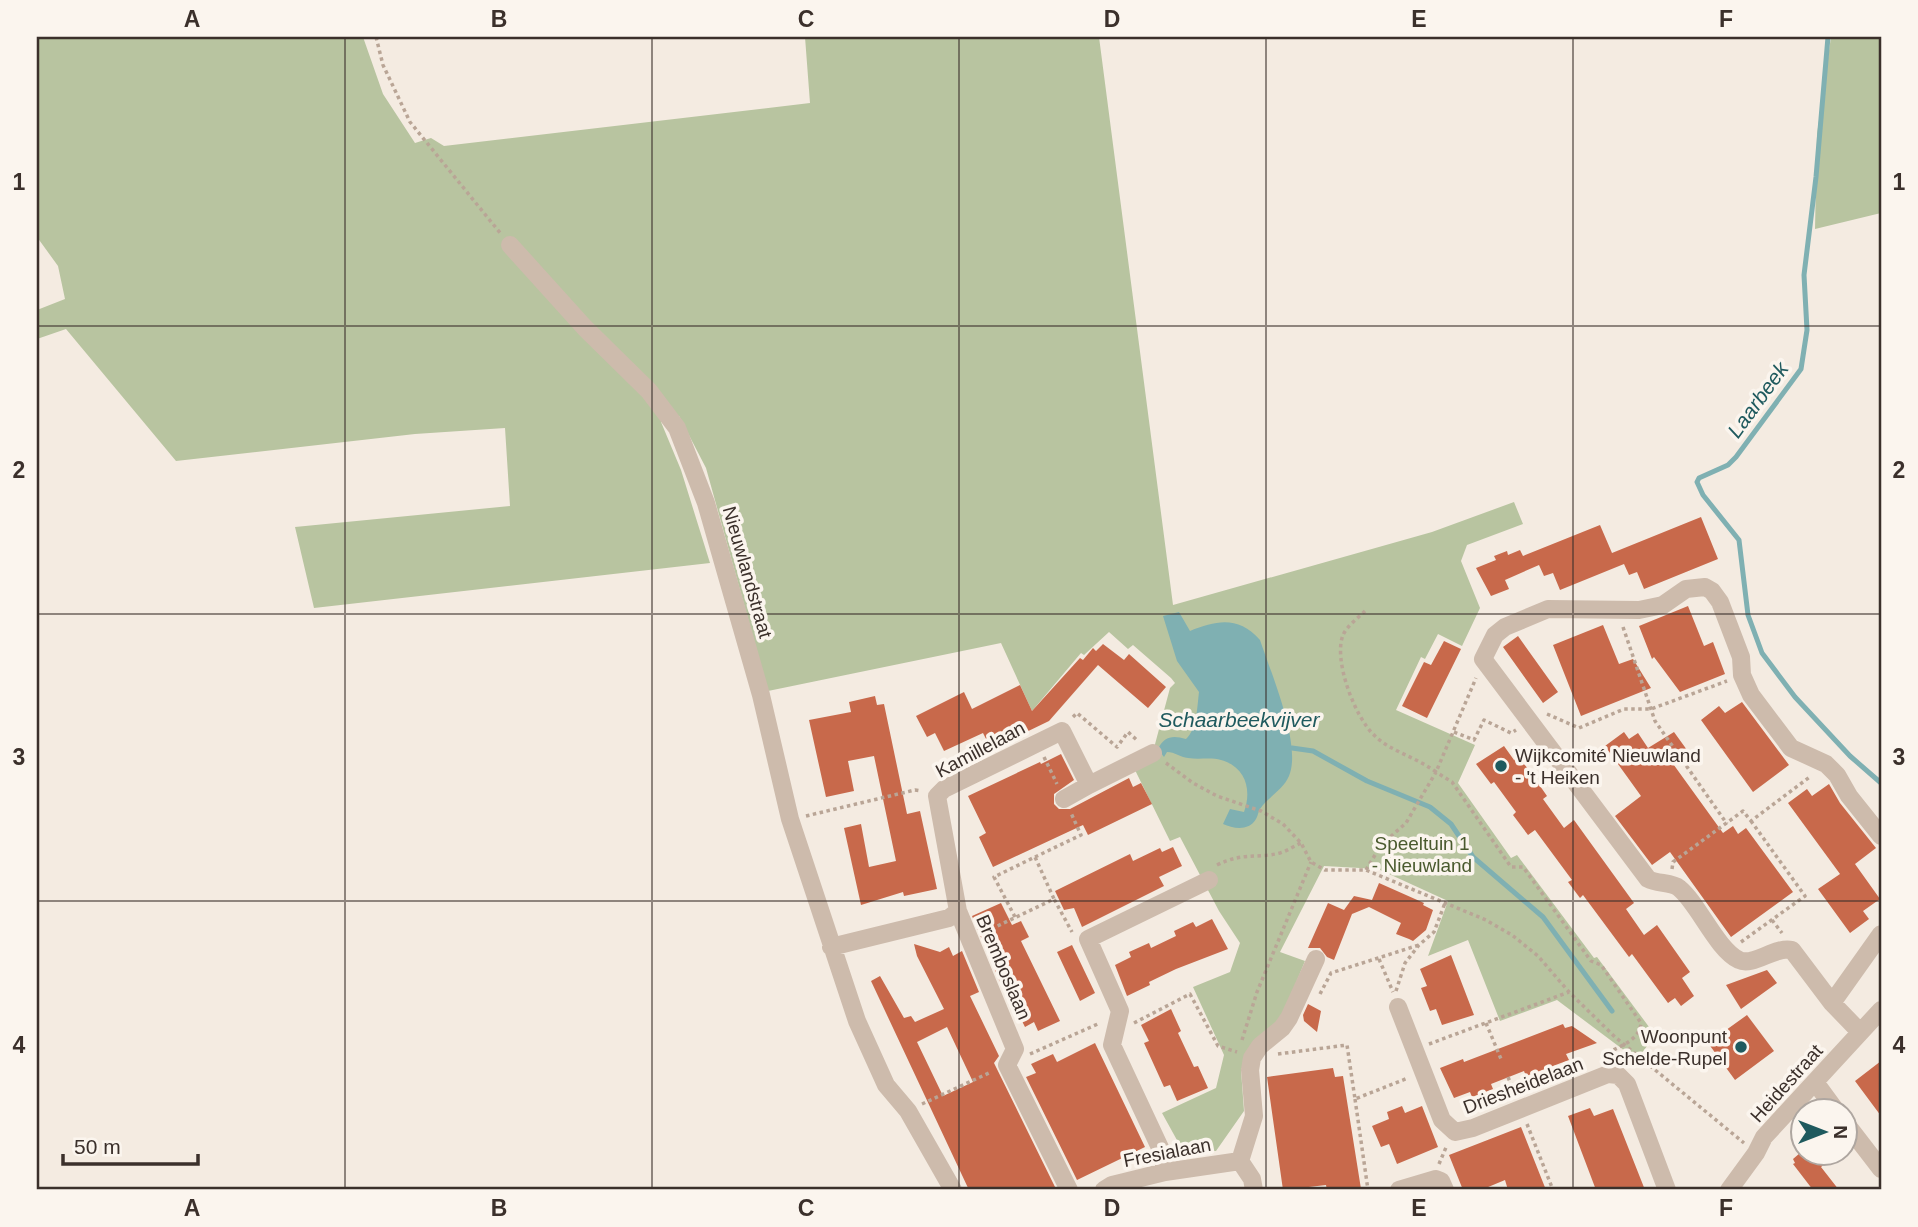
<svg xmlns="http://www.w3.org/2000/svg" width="1918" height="1227" font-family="Helvetica,sans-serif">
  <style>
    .green { fill: #b8c4a0 }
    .water { fill: #7fb0b2 }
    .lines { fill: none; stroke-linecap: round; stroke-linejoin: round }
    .stream { stroke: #7fb0b2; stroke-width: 5 }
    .building { fill: #c8694b; fill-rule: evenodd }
    .path { stroke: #b9a596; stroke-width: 3.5; stroke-dasharray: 3.5 3.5; stroke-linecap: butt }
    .minor { stroke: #cdbbac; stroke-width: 18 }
    .grid { fill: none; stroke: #3b302b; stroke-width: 2; stroke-opacity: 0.55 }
    .poi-dot { fill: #1f5a5e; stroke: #fbf5ee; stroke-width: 2.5 }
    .labels { text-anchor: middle; stroke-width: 7; stroke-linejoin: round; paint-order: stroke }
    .street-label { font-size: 19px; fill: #3b302b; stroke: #fbf5ee }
    .poi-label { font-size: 19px; fill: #3b302b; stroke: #fbf5ee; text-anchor: start }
    .park-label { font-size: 19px; fill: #4a5a2e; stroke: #fbf5ee }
    .water-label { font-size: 21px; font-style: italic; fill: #1f5a5e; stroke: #fbf5ee }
    .neatline { fill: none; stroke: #3b302b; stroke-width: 2.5 }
    .grid-label { font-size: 23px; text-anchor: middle; font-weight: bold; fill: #3b302b }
  </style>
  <rect width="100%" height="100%" fill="#f4ebe1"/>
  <path class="green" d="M37,37h326l20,57 32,49 16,-5 13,8 366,-43 -5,-66h294l74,568 259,-73 82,-30 9,22 -56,21 -6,16 19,47 -18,38 -24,-12 -13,25 -4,-2 -25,53 79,35 -17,38 53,75 6,-3 77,103 3,-1 58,78 -18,25 -80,-60 -57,21 -32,-81 -40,16 20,-55 -70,-32 -54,-3 -44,86 25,9 -23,56 -32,32 -9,21 3,41 -28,40h-33l-21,-38 54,-25 8,-33 -31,-68 37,-15 10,-29 -21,-32 -39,-74 -10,4 -35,-71 19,-22 16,-60 5,-5 -4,-5 -38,-33 -5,4 -19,-17 -25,23 -3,-2 -49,58 -31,-68 -233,48 -62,-223 -27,-52 -18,6 20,48 29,93 -396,45 -19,-81 215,-21 -5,-78 -90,6 -239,27 -110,-132 -29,10v-29l28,-11 -7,-33 -21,-29z
    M1831,37h50v176l-66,16 2,-95z"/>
  <path class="water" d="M1179,612l11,19c27,-11 49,-15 70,9 11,33 42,105 29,136 -6,14 -21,21 -29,33 -2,3 -2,7 -4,10 -7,12 -22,10 -33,5l7,-15 14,3c8,-22 2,-45 -23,-52 -10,-3 -22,0 -33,-2 -8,-1 -13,-6 -21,-6l-3,5 -6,-8c6,-13 15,-14 28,-10 11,-10 11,-31 13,-47l-22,-31 -14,-45z"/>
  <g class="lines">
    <path class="stream" d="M1828,37l-12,140 -12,98 3,55 -6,39 -65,88 -8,8 -29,13 -2,4 6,13 36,45 9,75 14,38 33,44 55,59 31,27
      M1292,748l21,3 54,30 63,26 21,17 22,33 70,60 69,94"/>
  </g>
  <path class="building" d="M1701,517l17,42 -74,30 -7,-17 -8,3 -5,-11 -64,26 -7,-17 -9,3 -5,-11 -34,15 4,9 -18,7 -15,-28 20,-8 -2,-4 13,-5 1,4 12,-5 3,6 77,-31 12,28z
    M1688,606l16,40 9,-4 12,32 -45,18 -26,-35 -2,2 -13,-33z
    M1603,625l16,39 14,-5 18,29 -70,28 -28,-71z
    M1518,636l40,56 -15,11 -40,-56z
    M1444,641l17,8 -34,69 -25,-12 22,-44 7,3z
    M1103,644l21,16 5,-6 37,33 -18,21 -50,-43 -49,56 -58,28 -8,-16 -39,18 -9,-18 -8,4 -11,-21 48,-24 8,17 48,-24 12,26 48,-53 3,2 10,-12 3,3z
    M875,696l2,9 7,-1 23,110 13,-3 17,78 -33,7 -1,-4 -42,13 -17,-77 17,-4 8,43 27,-6 -22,-105 -26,5 6,30 -28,6 -17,-77 42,-8 -2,-10z
    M1742,702l47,63 -36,27 -52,-72 18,-14 6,7z
    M1624,732l5,7 9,-6 10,15 26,-16 13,18 -16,11 52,72 10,-7 5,8 8,-6 47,64 -62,45 -61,-85 -18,13 -37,-49 26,-20 -36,-50z
    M1504,746l10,14 5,-3 12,16 16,23 -4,3 21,29 10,-8 13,18 47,65 -8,6 18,26 13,-10 33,47 -8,6 12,18 -13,10 -6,-8 -7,5 -36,-49 -3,3 -46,-62 -3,3 -12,-16 4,-2 -37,-50 -7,5 -15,-20 3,-3 -22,-30 -3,2 -15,-20z
    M1061,754l13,26 -20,14v10l5,5h11l59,-31 4,9 8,-4 11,21 -64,31 -5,-10 -90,42 -14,-30 7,-4 -18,-37 72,-34 1,2z
    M1829,784l11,19 36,45 -21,16 25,35 -17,12 6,8 -19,14 -32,-44 22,-15 -52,-71 19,-14 5,7z
    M1173,847l9,19 -23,11 5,9 -82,41 -8,-19 -10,2 -9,-19 75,-37 3,7 27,-13 2,4z
    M1379,883l45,20 -1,2 10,5 -7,20 -13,11 -4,-2 -13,-5 5,-11 -32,-16 -17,7 -18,46 -7,-3 -7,-9h-12l20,-45 16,7 10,-14 18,4z
    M1001,903l11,22 9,-4 8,16 -8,4 39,80 -22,10 -4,-9 -9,5 -23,-46 -2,1 -28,-66z
    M1212,919l16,30 -52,20 -27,13 1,3 -23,11 -12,-31 16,-8 -2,-5 20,-9 2,5 25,-12 -2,-5 19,-9 3,5z
    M914,944l26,8 9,-5 4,9 9,-5 17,41 -9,4 29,60 -5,7 62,126 -87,1 -98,-209 9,-5 24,42 7,-2 4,6 29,-13 -27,-53zM947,1027l26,55 -30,14 -26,-54z
    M1072,945l23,48 -15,8 -23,-49z
    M1451,955l23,60 -32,10 -6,-16 -6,2 -9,-23 6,-2 -7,-17z
    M1767,970l10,13 -36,26 -15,-24z
    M1308,1004l13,7 -4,21 -13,-11 -1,-6z
    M1171,1009l10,22 -3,2 16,34 4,-1 10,22 -31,13 -7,-16 -6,2 -20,-44 5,-2 -8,-16z
    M1747,1015l27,36 -39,29 -27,-37z
    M1563,1024l2,4 7,-2 25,17 -31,11 3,6 -43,16 -2,-5 -33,13 2,5 -21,8 -2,-5 -16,6 -14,-30 23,-9 1,3z
    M1095,1043l50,104 -68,33 -51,-103 10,-4 -5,-9 22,-10 4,8z
    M1881,1061v55l-26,-35z
    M1333,1068l2,9 8,-1 18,113 -34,1 -1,-5 -43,5 -16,-113z
    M1402,1106l3,7 17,-7 16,41 -41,17 -8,-20 -8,3 -9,-21 17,-7 -2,-7z
    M1590,1108l4,8 19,-7 32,81h-49l-28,-74z
    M1521,1127l25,63h-38l-3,-10 -24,10h-18l-14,-35z
    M1800,1153h38l-17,14 18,23h-26l-20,-26 2,-1 -2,-4z"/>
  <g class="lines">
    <path class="path" d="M376,37l7,28 27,57 91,112
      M1365,611c-7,7 -18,15 -22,24 -10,25 12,83 32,101 15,15 41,21 61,36l40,-94
      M1623,627l32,94 72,103
      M1547,714l32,14 45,-19h27l76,-28
      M1073,717l4,-4 40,34 11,-15 10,9
      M1454,732l20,8 10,-20 27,13 5,-3
      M1044,757l13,27
      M1166,763l27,20 24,13 44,15 22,13 18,19 10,19 14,8h41l120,50 26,15 26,21 31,36 46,45 129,106
      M806,816l109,-26 6,1
      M1035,857l46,-22 -10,-22
      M1217,865c26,-13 38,-6 63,-12 7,-2 14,-7 21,-10
      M1672,869l1,-7 70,-51 8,10 60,-45
      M1366,870l15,-25 25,-22 30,-51 16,10 59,85h12l68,94 10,4 40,58c-1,15 -17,22 -30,28l3,7
      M1015,917l-21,-40 41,-20 19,42
      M1772,920l10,13
      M985,932l69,-33 18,33
      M1741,942l64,-46 -54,-75
      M1379,959l14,33
      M1396,991l9,-28 14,-18 15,-13 11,-29
      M1320,994l11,-21 88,-28
      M1134,1023l56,-29 28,52 19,6
      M1486,1023l15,36
      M1242,1040l15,-48 54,-130
      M1429,1044l140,-52
      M1030,1054l70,-31
      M1278,1054l69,-9 8,54 53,-21
      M1508,1077l7,17
      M1355,1099l13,91
      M922,1104l69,-32
      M1527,1124l26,66
      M1439,1164l8,-19"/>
    <path class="minor" d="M510,245l75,83 64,63 28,37 29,75 55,192 29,124 67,202 29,64 22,26 45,79
      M1064,799l25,-14
      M958,911l57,138 -8,16 62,125
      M831,947l118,-29 9,-7 -21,-115 7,-7 118,-58 27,54 64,-32
      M1832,1003l49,-69
      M1398,1007l44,113 13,12 18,-4 135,-54 10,1 9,9 40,106
      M1860,1032l-28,-29 -40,-53c-17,-4 -39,17 -53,10 -22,-10 -41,-57 -60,-72 -7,-6 -22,-4 -31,-9l-165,-220 12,-24 10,-8 43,-18 91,1 24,-5 23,-16 19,-2 7,4 8,11 21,55 1,18 9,20 40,53 35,16 11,11 12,21 32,40
      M1815,1082l22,30
      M1844,1121l37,48
      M1165,1172l-3,-20 -50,-107 8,-34 -32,-72 121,-59
      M1104,1190l8,-5 53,-13 75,-11
      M1254,1190l-2,-11 -12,-18 14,-45 -4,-46 2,-12 8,-12 22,-18 7,-10 27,-59
      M1399,1190l37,-11 5,2 4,9
      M1729,1190l27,-37 8,-16 117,-127"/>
  </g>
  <path class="grid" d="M345,37v1153M652,37v1153M959,37v1153M1266,37v1153M1573,37v1153M37,326h1844M37,614h1844M37,901h1844"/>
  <g class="poi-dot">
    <circle cx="1501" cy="766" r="7"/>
    <circle cx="1741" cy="1047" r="7"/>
  </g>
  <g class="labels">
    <g class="street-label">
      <text transform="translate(748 572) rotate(74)" y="7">Nieuwlandstraat</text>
      <text transform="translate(980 749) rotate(-28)" y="7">Kamillelaan</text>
      <text transform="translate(1004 967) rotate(67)" y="7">Bremboslaan</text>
      <text transform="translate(1786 1083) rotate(-48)" y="7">Heidestraat</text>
      <text transform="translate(1523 1085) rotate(-21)" y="7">Driesheidelaan</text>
      <text transform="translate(1167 1152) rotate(-11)" y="7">Fresialaan</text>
    </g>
    <g class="poi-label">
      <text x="1515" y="762">Wijkcomité Nieuwland<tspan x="1515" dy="22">- 't Heiken</tspan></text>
      <text x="1727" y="1043" text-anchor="end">Woonpunt<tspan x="1727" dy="22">Schelde-Rupel</tspan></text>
    </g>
    <g class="park-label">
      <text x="1422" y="850">Speeltuin 1<tspan x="1422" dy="22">- Nieuwland</tspan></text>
    </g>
    <g class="water-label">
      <text transform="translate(1758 400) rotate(-54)" y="7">Laarbeek</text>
      <text x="1239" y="727">Schaarbeekvijver</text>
    </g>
  </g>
  <rect width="1918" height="1227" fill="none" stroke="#fbf5ee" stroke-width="77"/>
  <g transform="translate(1824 1132) rotate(90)"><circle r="33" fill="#fbf5ee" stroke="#aea6a0" stroke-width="2"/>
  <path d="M0-5L12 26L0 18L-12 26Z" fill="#1f5a5e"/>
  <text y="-10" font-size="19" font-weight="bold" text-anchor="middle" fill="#3b302b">N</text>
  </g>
  <path d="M63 1154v10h135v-10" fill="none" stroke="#3b302b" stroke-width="3.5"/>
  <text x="74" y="1154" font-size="21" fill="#3b302b" stroke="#fbf5ee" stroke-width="5" paint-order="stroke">50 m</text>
  <rect x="38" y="38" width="1842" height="1150" class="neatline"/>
  <g class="grid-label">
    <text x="192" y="27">A</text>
    <text x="499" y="27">B</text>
    <text x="806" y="27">C</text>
    <text x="1112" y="27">D</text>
    <text x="1419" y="27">E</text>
    <text x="1726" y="27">F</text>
    <text x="19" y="190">1</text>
    <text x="1899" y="190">1</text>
    <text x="19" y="478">2</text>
    <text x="1899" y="478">2</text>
    <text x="19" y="765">3</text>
    <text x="1899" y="765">3</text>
    <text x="19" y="1053">4</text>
    <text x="1899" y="1053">4</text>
    <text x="192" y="1216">A</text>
    <text x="499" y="1216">B</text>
    <text x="806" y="1216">C</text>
    <text x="1112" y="1216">D</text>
    <text x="1419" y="1216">E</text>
    <text x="1726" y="1216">F</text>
  </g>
</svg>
